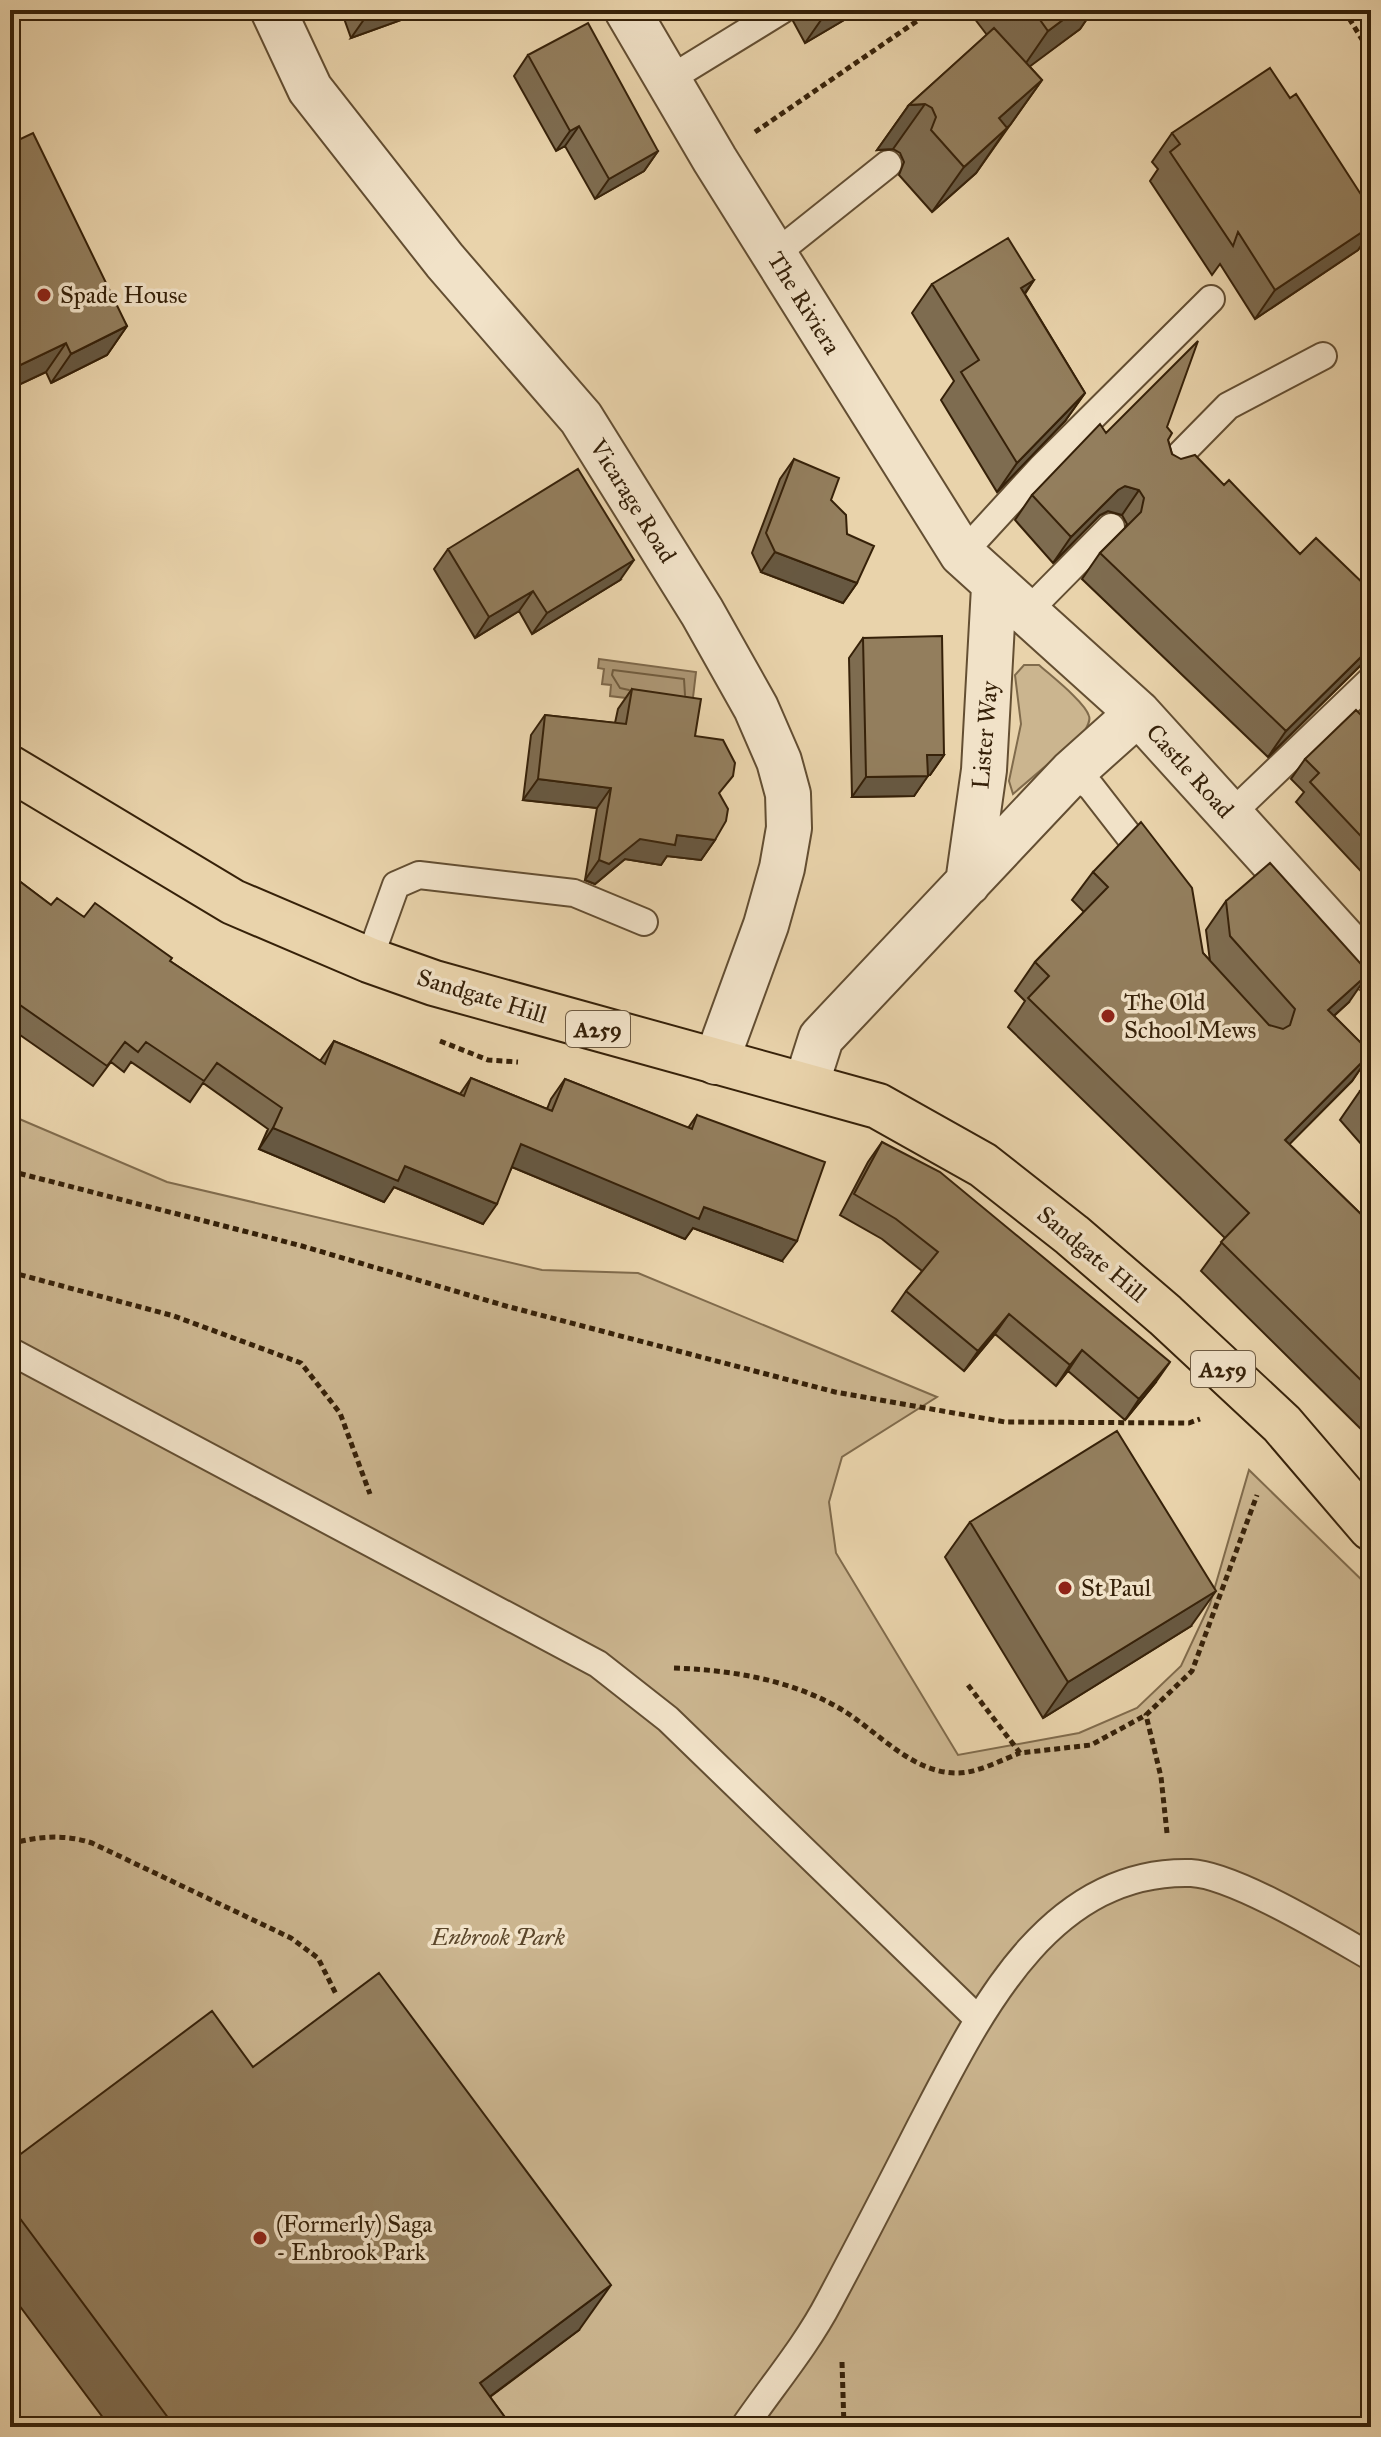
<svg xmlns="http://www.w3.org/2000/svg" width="1381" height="2437" font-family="'IM FELL Great Primer',serif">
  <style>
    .green { fill: #cbb58f; stroke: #806b4c; stroke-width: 2 }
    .water { fill: #ac9674; stroke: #7d6749; stroke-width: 2 }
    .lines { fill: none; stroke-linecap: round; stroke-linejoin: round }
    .shore { stroke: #715c3e; stroke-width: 2 }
    .service-casing { stroke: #634e32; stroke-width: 30 }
    .minor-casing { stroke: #634e32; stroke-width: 48 }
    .trunk-casing { stroke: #362109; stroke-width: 48 }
    .path { stroke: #362109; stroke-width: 5; stroke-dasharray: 6 4; stroke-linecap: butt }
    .service { stroke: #f1e2c8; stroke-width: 26 }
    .minor { stroke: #f1e2c8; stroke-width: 44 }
    .trunk { stroke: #e9d3ab; stroke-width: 44 }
    .wall { fill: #7e6c50; stroke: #362109; stroke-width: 2 }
    .shaded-wall { fill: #675841; stroke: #362109; stroke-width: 2 }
    .building { fill: #937e5d; stroke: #362109; stroke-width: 2 }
    .poi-dot { fill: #8f2418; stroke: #f1e2c8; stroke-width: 3 }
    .labels { text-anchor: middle; stroke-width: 7; stroke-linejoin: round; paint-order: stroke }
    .shield { fill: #f1e2c8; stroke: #6e5b42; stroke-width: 2 }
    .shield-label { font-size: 22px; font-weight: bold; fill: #362109 }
    .poi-label { font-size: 24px; fill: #362109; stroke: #f1e2c8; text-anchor: start }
    .street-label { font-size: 24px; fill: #362109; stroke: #f1e2c8 }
    .park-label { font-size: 24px; font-style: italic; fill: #5b462a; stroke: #f1e2c8 }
  </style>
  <rect width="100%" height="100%" fill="#e9d3ab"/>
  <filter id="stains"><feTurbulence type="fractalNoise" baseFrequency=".0025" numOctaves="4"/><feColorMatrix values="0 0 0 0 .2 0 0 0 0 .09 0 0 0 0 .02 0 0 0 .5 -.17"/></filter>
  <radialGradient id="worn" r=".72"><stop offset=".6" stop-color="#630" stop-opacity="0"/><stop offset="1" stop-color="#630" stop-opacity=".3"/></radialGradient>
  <path class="green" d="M1024,665h15c11,10 46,37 50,51 2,6 -3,12 -6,18l-70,60 -4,-13 12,-57 -6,-49z
    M10,1115l157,67 375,88 96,3 299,124 -95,60 -13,45 7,51 122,202 121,-22 58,-25 44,-42 29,-62 39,-134 122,119v838h-1361z"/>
  <path class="water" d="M599,659l97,13 -4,34 -82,-10 1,-11 -9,-1 2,-15 -6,-1z"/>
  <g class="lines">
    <path class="shore" d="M629,690l-9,-2 -8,-13 1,-5 71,9 1,16"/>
    <defs>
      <path id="service" d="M668,80l114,-70
        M774,255l114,-91
        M1166,469l62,-63 95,-50
        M962,554l79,-86 170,-169
        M1028,611l83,-84
        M1071,773l20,14 59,76
        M1229,816l142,-136
        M369,960l27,-75 23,-10 155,18 70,29
        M10,1351l588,313 70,55 309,299
        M744,2427c28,-41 62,-81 85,-125 31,-58 62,-118 92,-177 57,-109 126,-256 270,-252 43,2 140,61 180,84"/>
      <path id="minor" d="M273,10l37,79 135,172 136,157 121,194 54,96 23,53 9,33 1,34 -7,40 -16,57 -50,137
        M627,10l88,150 247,394 176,159 233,257
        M968,883l16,-113 10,-183
        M806,1085l15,-47 250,-265 67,-60"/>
      <path id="trunk" d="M10,768l223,134 136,58 65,23 444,123 105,59 89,70 93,80 117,109 89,104"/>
    </defs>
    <use href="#service" class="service-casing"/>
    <use href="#minor" class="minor-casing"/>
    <use href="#trunk" class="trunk-casing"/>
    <path class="path" d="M1344,10l27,44
      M755,132l178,-122
      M440,1041l48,19 30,2
      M10,1171l292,75 204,60 329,86 170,30 184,1 11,-4
      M10,1272l164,44 127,47 39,50 30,81
      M674,1668c57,2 120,12 170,43 35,22 68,61 111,62 21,1 46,-13 65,-20
      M968,1685l52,68 71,-8 55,-30
      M1167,1833l-6,-56 -15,-62 46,-44 65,-176
      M10,1844c29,-8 54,-10 82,-1l199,95 27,20 19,38
      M842,2362l2,65"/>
    <use href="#service" class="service"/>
    <use href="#minor" class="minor"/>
    <use href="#trunk" class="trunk"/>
  </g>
  <path class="wall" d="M341,10h78l-4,5 -64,23z
    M798,10h63l-56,33 -12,-22z
    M968,10h125l-13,19 -51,37 13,14 -66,93 -44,39 -33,-37 5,-13 -4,-9 -7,-4 -16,1 32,-45 78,-70z
    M528,55l130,96 -14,20 -49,28 -30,-53 -9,5 -42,-75z
    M1290,98l81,112v21l-13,19 -103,69 -35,-55 -8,11 -62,-94 8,-12 -6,-7 20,-29z
    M10,144l117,182 -20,29 -56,28 -5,-11 -36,17z
    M1034,280l-9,14 60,99 -20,28 -68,71 -56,-92 13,-19 -42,-68 20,-29z
    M1167,427l1,13 4,14 199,201 -103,102 -186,-178 18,-26 25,-25 2,-4 -5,-9 -14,-4 -8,4 -47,48 -38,-43 17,-25 74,-62z
    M794,459l37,41 16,34 10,49 -14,20 -82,-31 -9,-19 28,-74z
    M448,549l172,31 -88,54 -13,-23 -44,27 -41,-69z
    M863,638l81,117 -14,20h-2l-14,21 -62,1 -3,-139z
    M632,689l63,47 24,59 -4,45 -14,20 -34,-4 -6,9 -36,-6 -30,25 -10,-4 12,-72 -74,-8 8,-65 14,-20 70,8 3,-14z
    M1371,725v157l-75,-80 8,-10 -13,-13 14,-20z
    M1093,872l110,81 7,8 -4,-31 20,-29 123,101 -15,14 37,37 -19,28 -63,63 82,80v215l-170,-168 24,-33 -217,-211 17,-26 -10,-10 20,-29 49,-50 -12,-12z
    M10,874l41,31 33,12 86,44 150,100 14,-20 126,53 11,-16 76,31 4,-10 14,-20 123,49 9,-13 85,146 -89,-33 -8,11 -173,-72 -29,57 -89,-37 -10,15 -125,-53 9,-20 -65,-46 -13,19 -59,-40 -7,10 -13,-10 -18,24 -83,-58z
    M1371,1082v69l-2,2 -29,-33 20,-29z
    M882,1142l274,240 -31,38 -57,-49 -12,15 -61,-52 -31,37 -72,-60 14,-20 16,-20 -40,-32 -42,-24 28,-53z
    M970,1522l221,104 -148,92 -98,-161z
    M253,2067l326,263 -89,67 22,30h-402l-100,-134v-131z"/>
  <path class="shaded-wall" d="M388,10h31l-4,5 -64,23 14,-20z
    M828,10h33l-56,33z
    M1076,10h17l-13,19 -63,47 31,-45z
    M1042,80l-32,45 -43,39 32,-46z
    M925,104l-32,45 -16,1 32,-45z
    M579,126l-14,20 -9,5 14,-20z
    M1007,128l-31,45 -44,39 32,-45z
    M658,151l-14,20 -49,28 14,-20z
    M1371,226v5l-13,19 -103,69 20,-29z
    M1034,280l-20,28 7,-20z
    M127,326l-20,29 -56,28 20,-29z
    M66,343l-20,29 -36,17v-19z
    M1085,393l-20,28 -68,71 20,-29z
    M1125,486l14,4 -17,25 -14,-4 -8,4 -47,48 18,-26 47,-47z
    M775,552l82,31 -14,20 -82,-31z
    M634,560l-14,20 -88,54 15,-21z
    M533,591l-14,20 -44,27 14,-21z
    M1371,647v8l-103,102 18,-26z
    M927,755h17l-14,20 -17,1z
    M928,776l-14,20 -62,1 14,-20z
    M538,779l73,9 -14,20 -74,-8z
    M677,835l38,5 -14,20 -34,-4 -6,9 -36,-6 -30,25 -10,-4 14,-20 41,-21z
    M1369,973l-20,29 -41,37 20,-29z
    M1371,1053l-19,28 -87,88 20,-29z
    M273,1128l132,38 92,38 -14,20 -89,-37 -10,15 -125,-53z
    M521,1144l183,63 93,34 -15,20 -89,-33 -8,11 -178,-74z
    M1009,1314l-14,20 -31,37 14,-20z
    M1082,1350l-14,21 -12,15 14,-21z
    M1170,1362l-14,20 -31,38 14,-21z
    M1216,1591l-25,35 -148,92 25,-36z
    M611,2285l-32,45 -130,97 31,-44z"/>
  <path class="building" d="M362,10h26l-23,8z
    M1033,10h43l-28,21z
    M588,23l70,128 -49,28 -30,-53 -9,5 -42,-76z
    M994,28l48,52 -43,38 8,10 -43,39 -33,-37 5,-13 -4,-9 -7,-4 -16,1z
    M1270,68l20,30 6,-4 75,116v16l-96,64 -37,-58 -5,14 -63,-94 10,-8 -8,-11z
    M33,133l94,193 -56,28 -5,-11 -56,27v-102l5,-2 -5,-10v-112z
    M1008,238l26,42 -13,8 64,105 -68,70 -56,-91 18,-12 -47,-76z
    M1198,341l-31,86 5,6 -4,7 4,14 9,5 14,-4 29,30 5,-5 71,74 16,-16 55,53v56l-85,84 -186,-178 41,-41 3,-14 -5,-8 -14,-4 -7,4 -47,47 -39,-42 68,-71 6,9z
    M794,459l45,19 -8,22 15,15 1,19 27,12 -17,37 -82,-31 -9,-19z
    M578,469l56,91 -87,53 -14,-22 -44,26 -41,-68z
    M942,636l2,119h-17l1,21 -62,1 -3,-139z
    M632,689l69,10 -6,37 28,4 12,23 -2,13 -14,17 9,16 -2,12 -11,19 -38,-5 -2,10 -35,-6 -31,25 -10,-4 12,-72 -73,-9 7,-64 81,9z
    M1356,710l15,15v122l-61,-65 9,-9 -14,-14z
    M1141,822l51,66 11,65 66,72 14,4 7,-4 5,-16 -65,-73 -4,-35 44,-38 99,110 -41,37 43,43 -86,87 86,84v166l-150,-148 28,-29 -221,-215 21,-22 -14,-14 73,-75 -15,-15z
    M10,874l41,31 6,-7 27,19 11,-14 77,55 -2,3 155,103 9,-23 130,55 7,-18 81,33 13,-32 127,50 5,-14 128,47 -28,79 -93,-34 -5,12 -178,-75 -24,60 -92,-38 -7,15 -125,-53 9,-20 -65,-45 -13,18 -58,-39 -8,10 -13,-10 -18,24 -97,-68z
    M1371,1082v22l-11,-13z
    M882,1142l58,30 230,190 -31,37 -57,-49 -12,15 -61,-51 -31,37 -72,-60 32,-39 -42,-33 -42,-25z
    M1117,1431l99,160 -148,91 -98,-160z
    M379,1973l232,312 -131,98 32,44h-337l-165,-222v-43l202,-151 41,56z"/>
  <g class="poi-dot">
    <circle cx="44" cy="295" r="8"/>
    <circle cx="1108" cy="1016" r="8"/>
    <circle cx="1065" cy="1588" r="8"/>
    <circle cx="260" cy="2238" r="8"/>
  </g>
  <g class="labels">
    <g class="shield">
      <rect x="566" y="1011" width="64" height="36" rx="6"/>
      <rect x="1191" y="1351" width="64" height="36" rx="6"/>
    </g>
    <g class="shield-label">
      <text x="598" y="1037">A259</text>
      <text x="1223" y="1377">A259</text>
    </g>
    <g class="poi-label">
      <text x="60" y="303">Spade House</text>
      <text x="1124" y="1010">The Old<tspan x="1124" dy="28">School Mews</tspan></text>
      <text x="1081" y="1596">St Paul</text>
      <text x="276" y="2232">(Formerly) Saga<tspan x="276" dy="28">- Enbrook Park</tspan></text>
    </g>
    <g class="street-label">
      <text transform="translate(804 303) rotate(58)" y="8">The Riviera</text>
      <text transform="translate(633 501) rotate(58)" y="8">Vicarage Road</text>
      <text transform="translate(985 735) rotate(-85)" y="8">Lister Way</text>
      <text transform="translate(1190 771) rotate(48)" y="8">Castle Road</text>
      <text transform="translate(482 996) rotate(17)" y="8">Sandgate Hill</text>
      <text transform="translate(1092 1254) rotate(40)" y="8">Sandgate Hill</text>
    </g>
    <g class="park-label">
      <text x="498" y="1945">Enbrook Park</text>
    </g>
  </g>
  <rect width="1381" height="2437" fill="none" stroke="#e9d3ab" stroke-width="40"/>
  <rect x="12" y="12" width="1357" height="2413" fill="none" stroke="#362109" stroke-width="4"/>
  <rect x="20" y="20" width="1341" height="2397" fill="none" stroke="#362109" stroke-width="2"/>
  <rect width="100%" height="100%" filter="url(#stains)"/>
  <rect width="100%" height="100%" fill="url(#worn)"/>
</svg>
